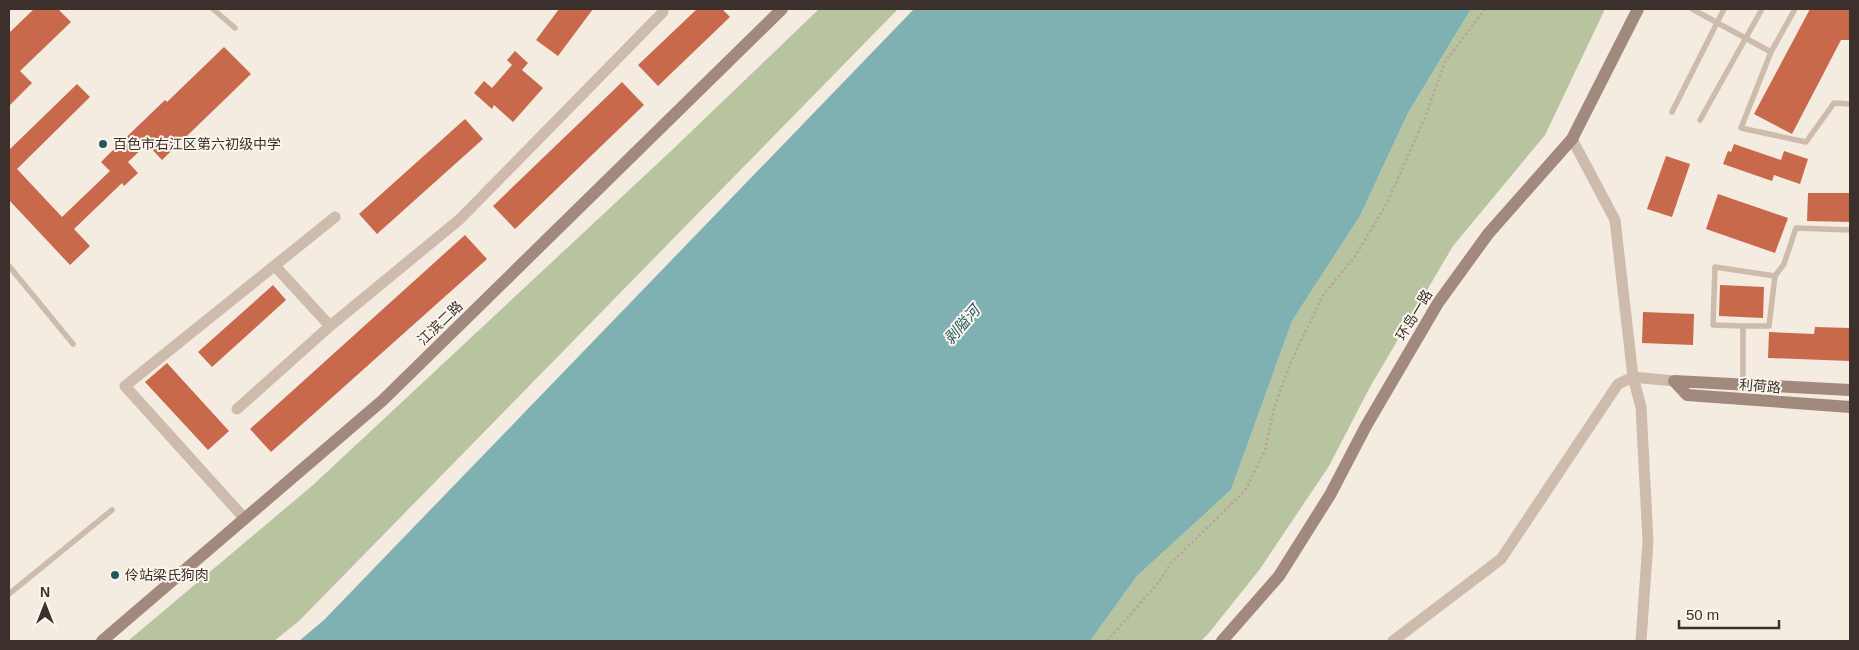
<svg xmlns="http://www.w3.org/2000/svg" width="1859" height="650" font-family="Arial,'Noto Sans SC',sans-serif">
  <style>
    .green { fill: #b8c4a0 }
    .water { fill: #7fb0b2 }
    .building { fill: #c8694b }
    .lines { fill: none; stroke-linecap: round; stroke-linejoin: round }
    .path { stroke: #b9a596; stroke-width: 2.5; stroke-dasharray: 2.5 2.5; stroke-linecap: butt }
    .lane { stroke: #cdbbac; stroke-width: 5.5 }
    .street { stroke: #cdbbac; stroke-width: 11 }
    .secondary { stroke: #a18a7d; stroke-width: 12 }
    .poi-dot { fill: #1f5a5e; stroke: #fbf5ee; stroke-width: 2 }
    .labels { text-anchor: middle; stroke-width: 4; stroke-linejoin: round; paint-order: stroke }
    .poi-label { font-size: 14px; fill: #3b302b; stroke: #fbf5ee; text-anchor: start }
    .street-label { font-size: 14px; fill: #3b302b; stroke: #fbf5ee }
    .water-label { font-size: 15px; font-style: italic; fill: #1f5a5e; stroke: #fbf5ee }
  </style>
  <rect width="100%" height="100%" fill="#f4ebe1"/>
  <path class="green" d="M819,9h79l-599,612 -25,20h-146l185,-156 358,-334z
    M1471,9h134l-60,126 -92,111 -83,141 -41,79 -69,103 -52,65 -7,7h-111l47,-65 94,-86 61,-169 68,-105 48,-103z"/>
  <path class="water" d="M914,9h557l-63,104 -48,103 -68,105 -61,169 -94,86 -47,65h-791l25,-21z"/>
  <path class="building" d="M34,9h24l13,13 -51,49 12,12 -23,23v-73z
    M559,9h34l-35,47 -22,-16z
    M697,9h25l8,8 -72,69 -20,-21z
    M1810,9h40v31h-9l-49,94 -38,-20z
    M224,47l27,27 -89,86 -15,-16 -19,18 10,11 -14,13 -2,-3 -48,46 16,17 -20,19 -61,-65v-50l68,-66 13,13 -73,72 45,48 48,-46 -9,-9 13,-13 51,-49 2,2z
    M515,51l13,12 -6,7 21,18 -30,34 -19,-17 -2,4 -18,-16 10,-12 8,7 20,-23 -5,-5z
    M622,82l22,23 -129,124 -22,-23z
    M465,119l18,20 -106,95 -18,-20z
    M1734,144l47,16 3,-9 24,8 -8,25 -26,-9 -2,6 -49,-17 5,-13 3,1z
    M1666,156l24,8 -18,53 -25,-8z
    M1808,193h42v29l-43,-1z
    M1718,194l70,24 -13,35 -69,-24z
    M465,235l22,24 -216,193 -21,-23z
    M273,285l13,15 -74,67 -14,-15z
    M1720,285l44,2 -1,31 -44,-2z
    M1643,312l51,2 -1,31 -51,-2z
    M1815,327l35,1v33l-82,-3 1,-26 45,2z
    M167,363l62,68 -21,19 -63,-68z"/>
  <g class="lines">
    <path class="path" d="M1107,641l52,-59 12,-19 74,-72 20,-41 9,-42 17,-46 32,-67 31,-37 33,-55 39,-88 19,-53 40,-53"/>
    <path class="lane" d="M213,9l22,19
      M1692,9l79,43 -30,76 65,14 28,-39 16,1
      M1771,52l24,-43
      M1672,112l52,-103
      M1700,120l62,-111
      M9,266l64,78
      M1775,276l9,-12 12,-36 54,2
      M1743,384v-58h26l6,-50 -60,-9 -2,58 30,1
      M9,594l103,-84"/>
    <path class="street" d="M1572,139l43,81 18,157 8,30 7,134 -7,100
      M275,266l55,60 130,-107 203,-207
      M1633,377l41,4
      M237,409l93,-83
      M245,519l-120,-133 210,-169
      M1393,641l108,-82 117,-175 15,-7"/>
    <path class="secondary" d="M1674,381l13,14 163,12
      M1674,381l176,9
      M102,641l281,-241 399,-391
      M1222,641l57,-65 51,-81 36,-69 72,-123 50,-69 84,-95 66,-130"/>
  </g>
  <g class="poi-dot">
    <circle cx="103" cy="144" r="5"/>
    <circle cx="115" cy="575" r="5"/>
  </g>
  <g class="labels">
    <g class="poi-label">
      <text x="113" y="149">百色市右江区第六初级中学</text>
      <text x="125" y="580">伶站梁氏狗肉</text>
    </g>
    <g class="street-label">
      <text transform="translate(1414 315) rotate(-59)" y="5">环岛一路</text>
      <text transform="translate(440 323) rotate(-44)" y="5">江滨二路</text>
      <text transform="translate(1760 386) rotate(5)" y="5">利荷路</text>
    </g>
    <g class="water-label">
      <text transform="translate(962 325) rotate(-49)" y="5">剥隘河</text>
    </g>
  </g>
  <rect width="1859" height="650" fill="none" stroke="#3b302b" stroke-width="20"/>
  <g transform="translate(45 605)" stroke="#fbf5ee" stroke-width="4" paint-order="stroke">
  <path d="M0-4L9 19L0 12L-9 19Z" fill="#3b302b"/>
  <text y="-8" font-size="14" font-weight="bold" text-anchor="middle" fill="#3b302b">N</text>
  </g>
  <path d="M1679 620v8h100v-8" fill="none" stroke="#3b302b" stroke-width="2.5"/>
  <text x="1686" y="620" font-size="15" fill="#3b302b" stroke="#fbf5ee" stroke-width="4" paint-order="stroke">50 m</text>
</svg>
